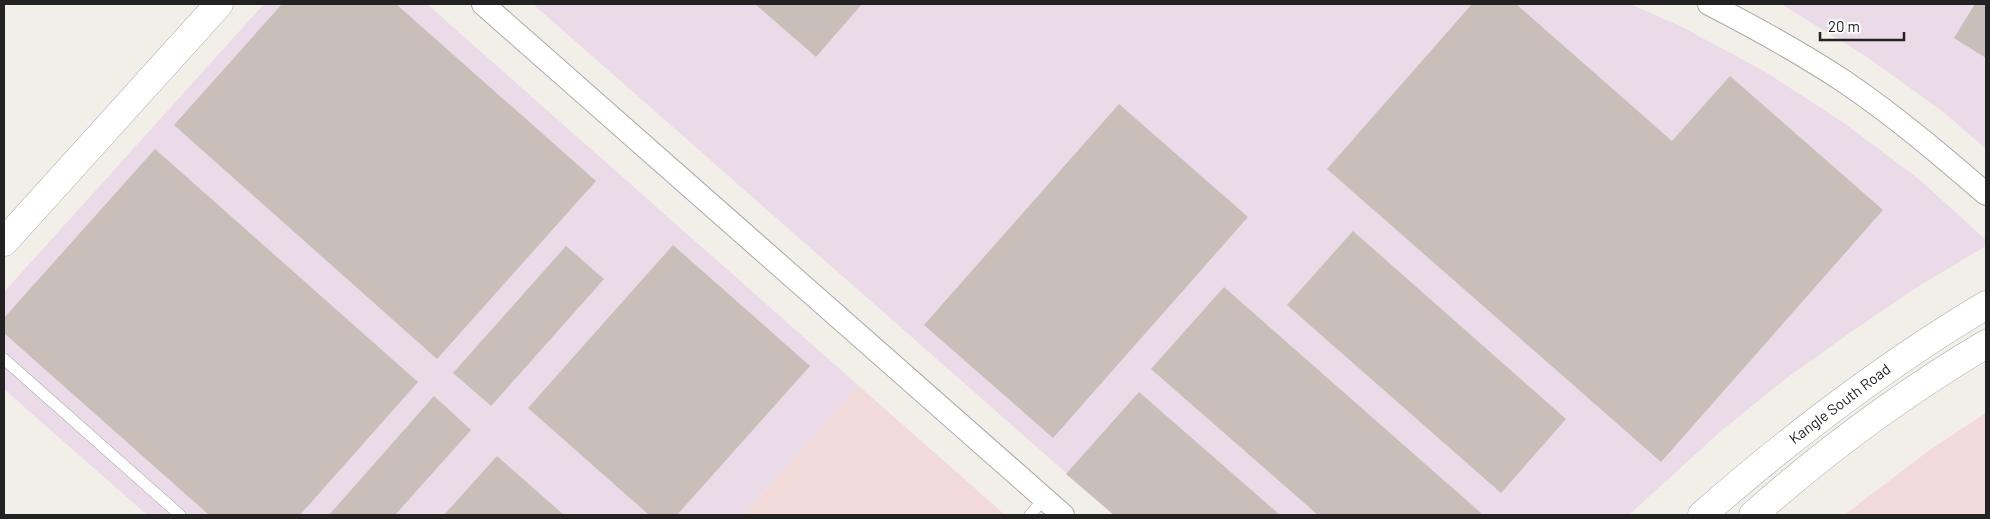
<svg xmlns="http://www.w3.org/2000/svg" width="1990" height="519" font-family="Barlow,sans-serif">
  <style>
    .commercial { fill: #f2dad9 }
    .industrial { fill: #ebdbe8 }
    .building { fill: #c7bfb8 }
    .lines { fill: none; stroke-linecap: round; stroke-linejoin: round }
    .service-casing { stroke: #a9a9a9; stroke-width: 12 }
    .minor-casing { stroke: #a9a9a9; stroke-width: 24 }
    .tertiary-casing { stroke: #a9a9a9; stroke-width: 29 }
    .service { stroke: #fff; stroke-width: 11 }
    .minor { stroke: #fff; stroke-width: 22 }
    .tertiary { stroke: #fff; stroke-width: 28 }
    .labels { text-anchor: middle; stroke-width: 5; stroke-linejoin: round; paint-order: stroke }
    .street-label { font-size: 15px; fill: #222; stroke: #fff }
  </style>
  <rect width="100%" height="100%" fill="#f2efe9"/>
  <path class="commercial" d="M859,386l146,129h-262z
    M1986,413v102h-142l87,-66z"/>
  <path class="industrial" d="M264,4h163l432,382 -116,129h-596l-143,-126v-97z
    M533,4h1097l50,22 84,45 80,52 76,57 66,60v6l-67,40 -68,46 -67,48 -64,52 -91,83h-515z
    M1781,4h205v145l-44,-38 -78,-56z"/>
  <path class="building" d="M282,4h114l200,177 -159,178 -263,-234z
    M755,4h107l-46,53z
    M1472,4h44l156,137 58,-65 153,134 -222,252 -334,-293z
    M1975,4h11v54l-32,-20z
    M1119,104l129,113 -195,221 -129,-113z
    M155,149l263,233 -118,133h-91l-205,-182v-15z
    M1353,231l213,188 -65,74 -214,-188z
    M673,245l137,121 -133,149h-28l-121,-107z
    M566,246l38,33 -113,127 -38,-33z
    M1224,287l257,226 -2,2h-161l-167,-146z
    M1139,392l141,123h-166l-48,-41z
    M434,396l37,34 -76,85h-66z
    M497,456l67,59h-120z"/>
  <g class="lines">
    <defs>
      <path id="service" d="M4,359l176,156
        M1030,515l14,-16"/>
      <path id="minor" d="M483,4l580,511
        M1709,4c47,24 92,49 136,78 50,34 96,73 141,112"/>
      <path id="tertiary" d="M4,242l215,-238
        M1702,515c89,-78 182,-149 284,-210
        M1753,515c72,-64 151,-122 233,-171"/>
    </defs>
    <use href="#service" class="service-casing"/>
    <use href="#minor" class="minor-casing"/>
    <use href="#tertiary" class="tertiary-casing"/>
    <use href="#service" class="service"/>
    <use href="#minor" class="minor"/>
    <use href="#tertiary" class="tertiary"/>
  </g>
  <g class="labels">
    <g class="street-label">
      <text transform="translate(1840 404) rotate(-37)" y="5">Kangle South Road</text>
    </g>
  </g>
  <rect width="1990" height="519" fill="none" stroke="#222222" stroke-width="10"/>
  <path d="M1820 32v8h84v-8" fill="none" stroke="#222222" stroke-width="2.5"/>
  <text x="1828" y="32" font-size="15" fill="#222222" stroke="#ffffff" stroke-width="4" paint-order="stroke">20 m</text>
</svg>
